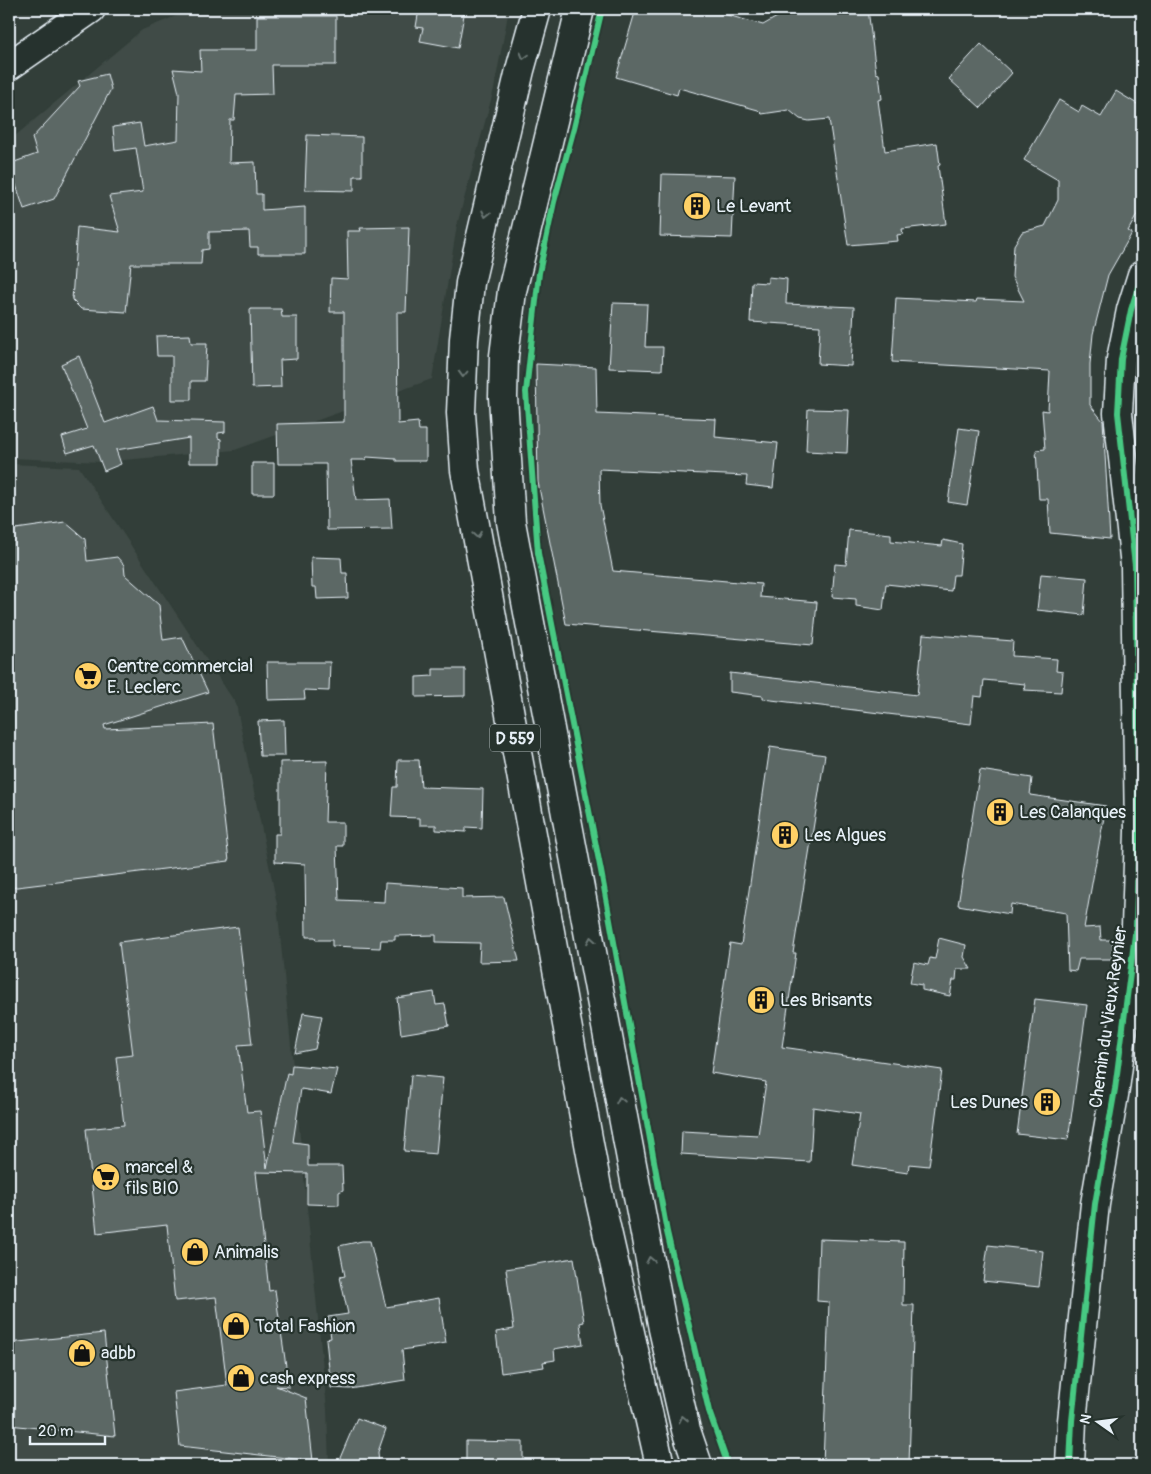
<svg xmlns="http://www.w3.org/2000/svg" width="1151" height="1474" font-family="Pangolin,sans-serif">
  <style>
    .built { fill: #3f4b46 }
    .building { fill: #5c6865; stroke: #e8f1f8 }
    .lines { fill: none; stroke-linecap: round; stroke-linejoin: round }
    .minor-casing { stroke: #e8f1f8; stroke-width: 31 }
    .major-casing { stroke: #e8f1f8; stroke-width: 31 }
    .minor { stroke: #26332d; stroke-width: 28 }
    .major { stroke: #26332d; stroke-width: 28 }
    .cycleway-casing { stroke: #26332d; stroke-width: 9 }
    .cycleway { stroke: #46c982; stroke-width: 6 }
    .oneway { stroke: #6a7674 }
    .labels { text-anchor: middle; stroke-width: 4.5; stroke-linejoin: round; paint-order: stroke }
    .shield { fill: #26332d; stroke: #aeb8bb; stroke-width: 1 }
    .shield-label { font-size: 16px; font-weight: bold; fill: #e8f1f8 }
    .poi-label { font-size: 18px; fill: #e8f1f8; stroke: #26332d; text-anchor: start }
    .street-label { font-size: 18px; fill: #e8f1f8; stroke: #26332d }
  </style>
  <rect width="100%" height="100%" fill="#323e39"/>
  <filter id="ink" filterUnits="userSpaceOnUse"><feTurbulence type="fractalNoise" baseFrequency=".02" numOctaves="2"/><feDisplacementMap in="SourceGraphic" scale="10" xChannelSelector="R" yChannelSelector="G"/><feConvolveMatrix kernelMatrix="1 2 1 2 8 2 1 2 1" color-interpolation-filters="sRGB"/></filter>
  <g filter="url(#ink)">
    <path class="built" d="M193,9h316l-15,80 -37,136 -25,154 -197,71 -133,12 -93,-4v-317l133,-111z
      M9,464l70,3 157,237 41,200 50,505 2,56h-320z"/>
    <path class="building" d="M419,9h46l-7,39 -38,-7 3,-13 -7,-1z
      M636,9h70l57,16 28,-16h77l8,64 3,1 3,25 -4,1 7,51 52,-8 3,22 -2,1 8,58 -44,5 1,5 -6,1 1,6 -50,4 -19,-126 -20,2 -9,-2 -11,-9 -27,4 -4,-4 -79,-22 -2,7 -61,-18z
      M257,16h79v49h-64l1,29 -37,1 -2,25h-4l-1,43 26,-1 1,32h6v16l43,-3v47h-47v-7h-8l-1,-16 -40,1v17l-7,1 -1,14h-70l-5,48 -45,-3 -9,-9 5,-73 43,5 -11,-36 34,-4 -7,-44 -21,3 -2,-24 27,-4 4,23 34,-6 1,-47 -6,-24 28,2 -1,-21h57z
      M981,44l31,29 -31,35 -32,-29z
      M107,74l4,15 -57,110 -30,10 -15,-45 28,-10 -5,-16 48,-52 -2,-5z
      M1116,91l26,16v99l-14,25 4,2 -24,42 -15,59 -3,30v41l13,16 7,118 -60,-6 -2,-34h-9l-3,-49 9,-1 -3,-39 6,1 2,-40 -158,-9 4,-64 80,4 1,-3 47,2 -12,-24 2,-32 8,-13 23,-6 13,-26v-20l-34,-20 35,-60 20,12 3,-6 19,11z
      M307,135l55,2v39h-8v15l-49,-1z
      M662,174l73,2 -3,62 -72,-2z
      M409,227l-3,85h-9l1,112 20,-2 1,8h7v31h-30v-2l-29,-2 -2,3h-14l5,40 34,-1 2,30 -65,1 -1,-66h-48l-1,-40 67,-2v-110h-14l1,-34 17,1 -1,-48h14l-1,-3z
      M768,277l19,2 -1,25 68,3 -3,59 -33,-2 2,-38 -70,-4 2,-40 16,1z
      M613,303l34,1 -2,43h18l-1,23 -53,-2z
      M250,309h31l1,8h15v42l-17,1 1,27 -29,1z
      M190,335l1,8h16l-2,38h-14v19h-19v-44h-15l-1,-20z
      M79,356l26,67 48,-17 5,14 67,2v10l-7,1v5l3,1v24h-32v-25l-73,12 5,14 -17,7 -10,-26 -27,8 -5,-16 25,-8 -26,-65z
      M536,364l60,3 1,47 119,5 -1,18 63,6 -5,45 -27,-3 1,-9 -148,-7 1,36 13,66 148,13 -1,13 57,5 -4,43 -247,-21 -28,-142z
      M808,409l41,1 -2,43 -41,-2z
      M959,428l20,3 -12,74 -19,-3z
      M252,463h22v31h-22z
      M65,522l20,17 2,22 30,-4 7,8 1,10 34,30 4,35 19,-3 26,55 -104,33 1,4 108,-5 16,137 -220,27v-358z
      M849,530l42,4v7l51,5 1,-6 19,4 -3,31h-6l-2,16 -65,-7 -3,26 -27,-4v-7l-24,-2 3,-33 11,1z
      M311,557l30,1 1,15h5l1,25 -31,1 -1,-12h-4z
      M1041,574l46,4 -3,37 -47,-5z
      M923,634l90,7 -1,15 45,3 -1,12 7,1 -2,20 -37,-2 1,-6 -41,-4 -2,17 -8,-1 -3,28 -208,-25v-3l-33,-4v-19l187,22z
      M267,662h63l-1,29 -25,-1 1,9 -37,1z
      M433,669h32v27l-49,1v-20l17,-1z
      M284,720l1,36h-25l-2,-35z
      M770,747l55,8 -32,198h3l-14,94 160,23 -13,96 -20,-2 -1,9 -56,-8 8,-51 -47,-7 -3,55 -129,-8 1,-23 76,4 8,-53 -55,-9 19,-130 11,2z
      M398,760h21l2,27 62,2 -1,39 -16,-1v5l-30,-2v-5h-16v-7l-29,-1 2,-30h4z
      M327,761l-2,61h18v24h-6l2,54 45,2 1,-19 77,5v10l42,-1 15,64 -40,1 1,-19 -44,-1v-7l-41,1v4h-14l-1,8 -48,-2v-6h-16l-1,-3h-9l-1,-73 -30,-2v-28h5v-72z
      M980,770l52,8 -2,17 76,11 -22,122 16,-1 1,13h12l-1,19h-33l-3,12 -8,-1 -2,-57 -55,-9 -1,10 -52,-9z
      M238,927l14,117 -14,1 9,67 13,-1 7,57 20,-95 4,1 1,-9 45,4 -6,25 -30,-5 -8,53 15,2v22h34l1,24 -4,2v13l-32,-1v-31l-51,-1 13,119 6,-1 14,97 -13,-1 30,12 7,63 -133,-15 -6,-54 53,-7 -11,-88 -41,4 -8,-76 -70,8 -11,-104 38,-4 -8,-68 17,-2 -14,-113z
      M939,938l27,7 -2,12 7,12h-14l-1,11h-3l-3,16 -28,-6v-5l-12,-2 4,-21 14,3 2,-7 5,1z
      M434,992l2,13 9,-1 4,22 -48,8 -4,-36z
      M1035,999l52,6 -19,135 -51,-6z
      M303,1013l19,3 -7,33 -20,4z
      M411,1075l32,3 -7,76 -32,-3z
      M819,1239l85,3 -1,63h11l-5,160h-86l6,-163 -12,-1z
      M362,1241h8l16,66 53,-9 7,45 -44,7 3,30 -55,9 -19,-1 -5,-49 5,-1 -3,-21 20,-3 -8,-37 5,-1 -6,-30z
      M988,1245l55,6 -4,36 -56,-6z
      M574,1258l10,64 -4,1 3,21 -29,5 1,11 -12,2 1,5 -43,6 -5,-41 18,-3 -8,-60z
      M104,1333l11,103 -106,-11v-82z
      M357,1418l29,11 -8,23 1,13h-42z
      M466,1441l57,1v23h-57z"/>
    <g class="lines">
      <defs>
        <path id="minor" d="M1070,1465l2,-44 23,-217 20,-115 21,-162 3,-96 -4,-265 -17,-153 3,-54 10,-49 11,-35"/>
        <path id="major" d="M537,9l-17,61 -50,213 -6,56 -3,74 4,57 132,717 63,278
          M580,9l-68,282 -8,65 -1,41 8,125 152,807 23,101 12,35
          M9,66l82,-57"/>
      </defs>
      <use href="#minor" class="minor-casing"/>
      <use href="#major" class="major-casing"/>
      <use href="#minor" class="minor"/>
      <use href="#major" class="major"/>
      <defs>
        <path id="cycleway" d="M602,9l-28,119 -20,74 -15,71 -13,119 12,161 63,318 66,361 42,179 19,54
          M1070,1465l2,-44 23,-217 20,-115 21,-162 3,-96 -4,-265 -17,-153 3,-54 10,-49 11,-35"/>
      </defs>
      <use href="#cycleway" class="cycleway-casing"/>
      <use href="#cycleway" class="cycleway"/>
    </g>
    <defs><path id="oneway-chevron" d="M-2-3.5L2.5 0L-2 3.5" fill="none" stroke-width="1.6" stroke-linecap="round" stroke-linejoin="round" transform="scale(1.25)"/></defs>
    <g class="oneway">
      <use href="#oneway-chevron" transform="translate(524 56) rotate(105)"/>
      <use href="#oneway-chevron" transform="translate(486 214) rotate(103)"/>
      <use href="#oneway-chevron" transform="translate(463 374) rotate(92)"/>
      <use href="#oneway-chevron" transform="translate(477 535) rotate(80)"/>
      <use href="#oneway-chevron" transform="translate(591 940) rotate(-100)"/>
      <use href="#oneway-chevron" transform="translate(620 1100) rotate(-101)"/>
      <use href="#oneway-chevron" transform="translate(650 1260) rotate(-101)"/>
      <use href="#oneway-chevron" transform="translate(683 1419) rotate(-103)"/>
    </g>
  </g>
  <defs>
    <symbol id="building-disc" viewBox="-11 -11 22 22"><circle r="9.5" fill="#ffd166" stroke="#26332d"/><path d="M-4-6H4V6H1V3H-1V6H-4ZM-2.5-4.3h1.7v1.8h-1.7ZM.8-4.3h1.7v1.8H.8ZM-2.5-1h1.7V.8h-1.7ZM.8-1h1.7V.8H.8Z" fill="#111"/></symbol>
    <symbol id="supermarket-disc" viewBox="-11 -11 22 22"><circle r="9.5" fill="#ffd166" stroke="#26332d"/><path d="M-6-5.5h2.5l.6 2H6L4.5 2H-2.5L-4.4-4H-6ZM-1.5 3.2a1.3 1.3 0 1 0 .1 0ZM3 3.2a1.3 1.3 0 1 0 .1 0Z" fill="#111"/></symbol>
    <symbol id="shop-disc" viewBox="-11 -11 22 22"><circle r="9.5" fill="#ffd166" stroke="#26332d"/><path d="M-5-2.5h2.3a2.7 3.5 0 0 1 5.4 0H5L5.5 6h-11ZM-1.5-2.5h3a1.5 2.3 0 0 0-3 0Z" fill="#111"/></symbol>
  </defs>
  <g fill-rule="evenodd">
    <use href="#building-disc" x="681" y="190" width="32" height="32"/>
    <use href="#supermarket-disc" x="72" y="660" width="32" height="32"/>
    <use href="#building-disc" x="984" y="796" width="32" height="32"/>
    <use href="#building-disc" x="769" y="819" width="32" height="32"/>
    <use href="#building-disc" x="745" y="984" width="32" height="32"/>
    <use href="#building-disc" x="1031" y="1086" width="32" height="32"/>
    <use href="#supermarket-disc" x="90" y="1161" width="32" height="32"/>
    <use href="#shop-disc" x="179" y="1236" width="32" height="32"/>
    <use href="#shop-disc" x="220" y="1310" width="32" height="32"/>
    <use href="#shop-disc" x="66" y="1337" width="32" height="32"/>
    <use href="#shop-disc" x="225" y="1362" width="32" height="32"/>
  </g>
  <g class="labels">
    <rect class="shield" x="490" y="724.5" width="50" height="27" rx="4"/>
    <g class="shield-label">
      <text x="515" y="744">D 559</text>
    </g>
    <g class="poi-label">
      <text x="716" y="212">Le Levant</text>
      <text x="107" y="672">Centre commercial<tspan x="107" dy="21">E. Leclerc</tspan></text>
      <text x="1019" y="818">Les Calanques</text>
      <text x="804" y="841">Les Algues</text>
      <text x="780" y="1006">Les Brisants</text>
      <text x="1028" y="1108" text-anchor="end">Les Dunes</text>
      <text x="125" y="1173">marcel &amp;<tspan x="125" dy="21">fils BIO</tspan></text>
      <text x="214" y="1258">Animalis</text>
      <text x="255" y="1332">Total Fashion</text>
      <text x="101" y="1359">adbb</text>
      <text x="260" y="1384">cash express</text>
    </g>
    <g class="street-label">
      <text transform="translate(1108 1017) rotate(-82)" y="6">Chemin du Vieux Reynier</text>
    </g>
  </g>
  <rect width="1151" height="1474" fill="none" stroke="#26332d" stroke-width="30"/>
  <rect x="15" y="15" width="1121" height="1444" fill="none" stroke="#e8f1f8" stroke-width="2" filter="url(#ink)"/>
  <g transform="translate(1098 1422) rotate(284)" stroke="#26332d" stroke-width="4" paint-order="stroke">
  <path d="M0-4L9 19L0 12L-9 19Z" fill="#e8f1f8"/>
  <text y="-8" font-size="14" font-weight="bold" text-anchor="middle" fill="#e8f1f8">N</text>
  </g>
  <path d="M30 1436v8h75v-8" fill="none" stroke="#e8f1f8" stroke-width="2.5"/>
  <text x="38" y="1436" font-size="15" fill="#e8f1f8" stroke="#26332d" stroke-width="4" paint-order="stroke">20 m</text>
</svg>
